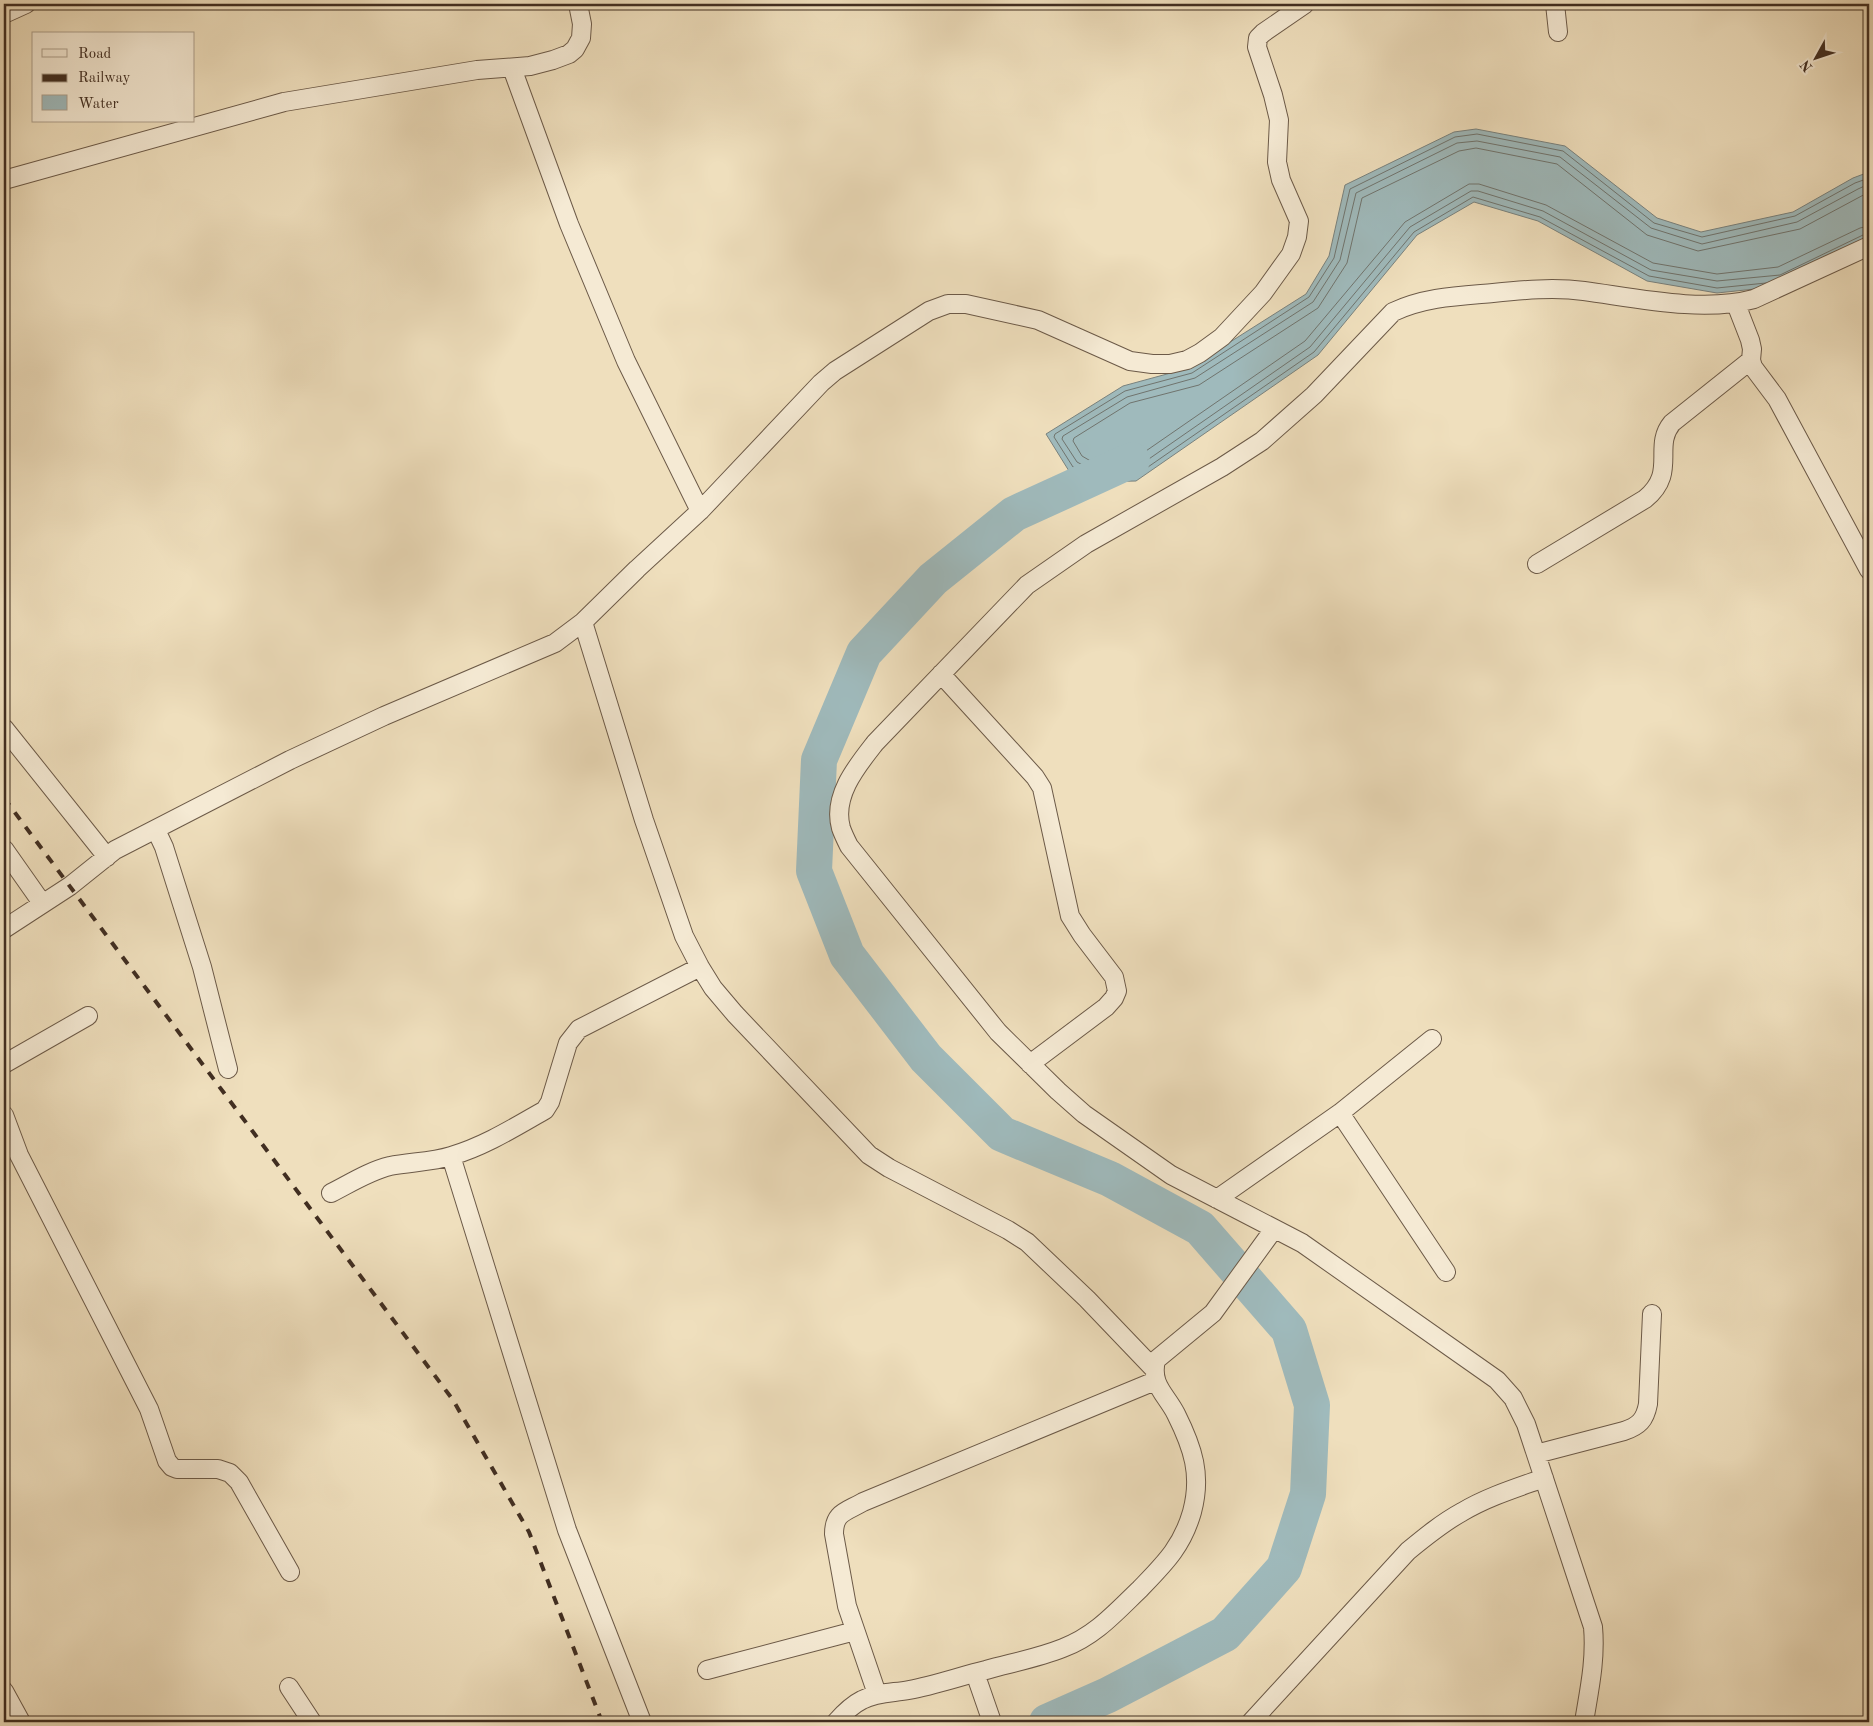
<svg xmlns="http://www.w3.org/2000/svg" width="1873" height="1726" font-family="'Old Standard TT',serif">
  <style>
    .water { fill: #9fbabc; stroke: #79827e }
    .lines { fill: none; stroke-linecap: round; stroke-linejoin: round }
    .shore { stroke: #70746e; stroke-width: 1 }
    .river { stroke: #9fbabc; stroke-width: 36 }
    .minor-casing { stroke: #6c5a48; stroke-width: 20 }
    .minor { stroke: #f5ead4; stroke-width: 18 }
    .rail { stroke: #412e21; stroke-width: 4; stroke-dasharray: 9 9; stroke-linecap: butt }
  </style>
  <rect width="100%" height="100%" fill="#efdfbd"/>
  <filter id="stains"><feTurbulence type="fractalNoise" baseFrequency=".004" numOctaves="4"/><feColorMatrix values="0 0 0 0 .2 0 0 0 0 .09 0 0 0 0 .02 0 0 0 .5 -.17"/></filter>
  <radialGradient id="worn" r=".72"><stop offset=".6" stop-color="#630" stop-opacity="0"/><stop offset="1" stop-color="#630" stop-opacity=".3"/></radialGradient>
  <path class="water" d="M1476,129l89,17 92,72 44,14 92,-20 60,-34 16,-6v72l-86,42 -66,7 -70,-12 -109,-60 -64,-19 -57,33 -99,120 -182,126 -46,1 -21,-11 -23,-37 77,-48 66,-18 117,-74 23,-38 16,-71 109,-53z"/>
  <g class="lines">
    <path class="shore" d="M1869,184l-11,5 -61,33 -95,22 -51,-16 -91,-71 -83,-16 -20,2 -101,50 -16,67 -27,42 -118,76 -68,19 -64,39 -1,3 15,23 15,8h41l177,-123 100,-120 61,-36h7l65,20 108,59 66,11 63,-6 83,-40 6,-1
      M1869,192l-69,37 -102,22 -51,-16 -90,-71 -81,-16 -17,3 -97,47 -15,65 -29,45 -119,77 -69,18 -56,35 -1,3 9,15 12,7 36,-1 175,-121 100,-119 64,-38h10l67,21 107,58 64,11 61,-7 82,-39 9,-2
      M1766,283l-49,5 -68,-12 -109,-59 -67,-20 -59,35 -100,120 -179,124h-45l-17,-9 -19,-30 1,-3 70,-43 67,-18 117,-76 25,-39 16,-69 105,-52 22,-3 86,17 91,72 48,14 93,-21 60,-33 14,-5"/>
    <path class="river" d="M1047,1722l61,-27 117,-61 59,-66 24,-74 4,-89 -23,-75 -89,-102 -90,-49 -108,-45 -76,-76 -79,-103 -33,-84 5,-111 45,-107 69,-74 81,-65 118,-54"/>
    <defs>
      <path id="minor" d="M1555,4l3,28
        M4,14l22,-10
        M512,68l57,156 57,137 74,150
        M4,180l280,-78 193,-32 53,-4 23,-6 16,-6 6,-5 6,-11 1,-14 -4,-20
        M1736,304l14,36 2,9 -1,11 2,7 24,32 92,171
        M1537,564l108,-65c33,-27 7,-52 27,-76l79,-63
        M583,622l61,198 40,116 16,31 13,21 22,26 134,141 20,13 119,62 19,12 60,57 67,70
        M941,674l94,103 7,11 28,128 12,19 32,42 3,14 -3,7 -8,9 -76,57
        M4,728l103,129
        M156,830l8,17 38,120 26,102
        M4,849l38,54
        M4,929l66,-43 45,-36 175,-90 94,-44 171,-73 28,-21 54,-53 63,-58 121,-128 14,-12 94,-60 19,-7h18l72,16 92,41 22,3h18l17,-4 13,-7 22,-16 41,-44 28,-39 6,-17 2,-16 -18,-41 -4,-18 2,-42 -6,-25 -16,-48 1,-9 5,-5 42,-29
        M4,1064l84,-48
        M1340,1113l106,159
        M4,1115l15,40 130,254 18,52 5,6 5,2h41l12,4 9,9 51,90
        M451,1156l116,374 75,192
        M331,1193c18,-9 38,-22 59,-27 20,-4 42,-4 61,-10 34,-10 64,-29 94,-46l5,-8 18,-59 11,-14 121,-62
        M1217,1199l123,-86 92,-74
        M1536,1454l88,-23c15,-5 21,-11 24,-27l4,-90
        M707,1670l148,-39
        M975,1673l17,49
        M289,1687l23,35
        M4,1691l17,31
        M877,1694l-30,-88 -13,-72c0,-22 12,-22 29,-32l292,-121
        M836,1722c7,-8 16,-17 26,-22 15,-8 31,-7 47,-10 26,-5 52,-14 77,-20 25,-7 52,-12 77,-22 32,-12 52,-35 77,-59 24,-25 42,-42 52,-77 10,-37 1,-64 -16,-98 -10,-20 -26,-29 -20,-54l57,-47 61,-84
        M1251,1722l157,-171c17,-14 34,-28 54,-39 25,-15 54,-24 82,-34
        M1584,1722c5,-31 12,-62 9,-95l-67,-203 -13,-26 -16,-18 -195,-137 -131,-68 -87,-61 -26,-23 -60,-59 -149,-186c-3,-6 -6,-12 -8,-18 -9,-32 16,-62 34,-85l152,-158 59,-41 136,-77 40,-26 52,-46 79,-83c32,-15 65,-16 100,-19 30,-3 61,-6 91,-2 52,7 119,22 170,8l115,-53"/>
    </defs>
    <use href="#minor" class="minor-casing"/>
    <use href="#minor" class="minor"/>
    <path class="rail" d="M4,798l449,602 76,132 73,190"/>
  </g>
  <rect width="1873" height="1726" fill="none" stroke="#efdfbd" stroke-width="20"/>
  <rect x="5" y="5" width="1863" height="1716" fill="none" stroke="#412e21" stroke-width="2.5"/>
  <rect x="10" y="10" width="1853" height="1706" fill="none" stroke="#412e21"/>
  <rect x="32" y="32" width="162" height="90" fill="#f5ead4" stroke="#ad9f8c"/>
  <rect x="42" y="49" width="25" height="8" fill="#f5ead4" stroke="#ad9f8c"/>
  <text x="78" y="58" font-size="15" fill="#412e21">Road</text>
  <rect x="42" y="74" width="25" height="8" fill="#412e21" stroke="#ad9f8c"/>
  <text x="78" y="82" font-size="15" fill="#412e21">Railway</text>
  <rect x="42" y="95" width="25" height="15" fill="#9fbabc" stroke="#ad9f8c"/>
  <text x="78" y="108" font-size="15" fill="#412e21">Water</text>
  <g transform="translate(1816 58) rotate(230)" stroke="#f5ead4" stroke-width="4" paint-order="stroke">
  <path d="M0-4L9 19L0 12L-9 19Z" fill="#412e21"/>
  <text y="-8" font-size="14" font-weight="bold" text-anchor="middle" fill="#412e21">N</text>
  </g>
  <rect width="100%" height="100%" filter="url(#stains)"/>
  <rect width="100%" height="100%" fill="url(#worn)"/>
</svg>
